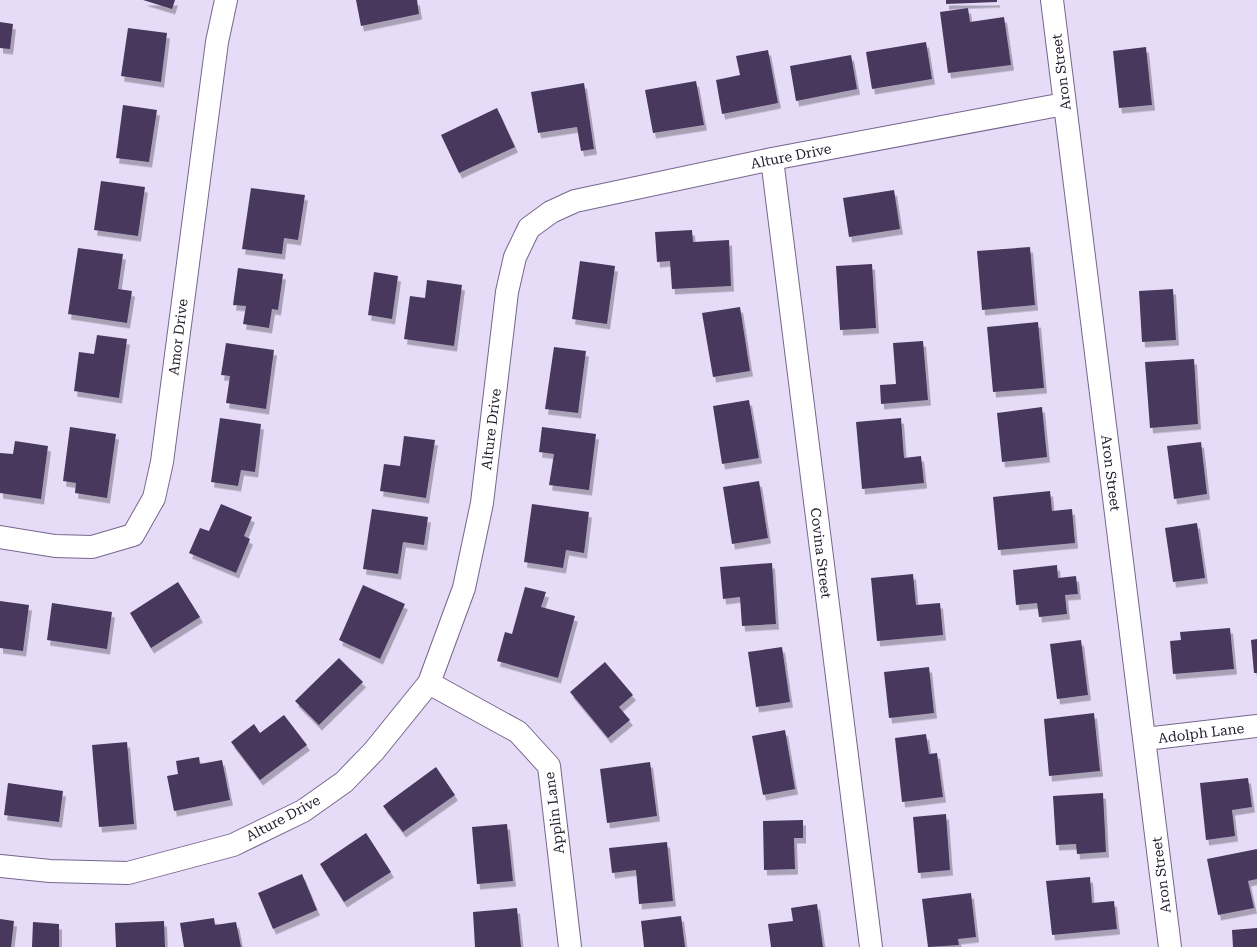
<svg xmlns="http://www.w3.org/2000/svg" width="1257" height="947" font-family="'Roboto Serif',serif">
  <style>
    .building { fill: #48385d; filter: url(#shadow) }
    .lines { fill: none; stroke-linecap: round; stroke-linejoin: round }
    .street-casing { stroke: #76658e; stroke-width: 24 }
    .street { stroke: #fff; stroke-width: 22 }
    .labels { text-anchor: middle; stroke-width: 5; stroke-linejoin: round; paint-order: stroke }
    .street-label { font-size: 14px; fill: #221b2b; stroke: #fff }
  </style>
  <defs>
    <filter id="shadow"><feDropShadow dx="3" dy="5.5" stdDeviation="0" flood-color="#0004"/></filter>
  </defs>
  <rect width="100%" height="100%" fill="#e7dcf8"/>
  <path class="building" d="M143,0h32l-3,9z
    M356,0h61l2,14 -58,12z
    M946,0h51v2l-51,2z
    M968,8l2,14 34,-5 7,48 -63,8 -8,-61z
    M0,22l13,2 -3,25 -10,-1z
    M128,28l39,5 -6,49 -40,-6z
    M926,42l6,37 -60,10 -6,-37z
    M1146,47l6,58 -33,3 -6,-57z
    M768,50l10,53 -56,11 -6,-34 24,-5 -4,-19z
    M851,55l6,34 -61,12 -6,-35z
    M696,81l8,44 -51,8 -8,-43z
    M584,83l10,66 -13,2 -4,-24 -39,6 -7,-41z
    M123,105l34,5 -8,52 -33,-4z
    M497,108l18,39 -56,26 -18,-38z
    M101,181l44,6 -7,49 -44,-6z
    M251,188l54,7 -7,45 -14,-2 -2,16 -40,-5z
    M894,190l6,39 -51,8 -6,-39z
    M692,230l1,12 36,-2 2,46 -59,3 -2,-28 -13,1 -2,-30z
    M1030,247l5,58 -53,5 -5,-59z
    M78,248l45,6 -5,35 14,2 -5,32 -59,-9z
    M580,261l35,5 -8,58 -35,-5z
    M872,264l4,64 -36,2 -4,-64z
    M238,268l45,6 -5,36 -6,-1 -3,19 -26,-4 3,-18 -13,-1z
    M374,272l24,4 -6,43 -24,-4z
    M427,280l35,5 -8,61 -50,-7 6,-43 15,2z
    M1173,289l3,51 -34,2 -3,-51z
    M740,307l10,64 -37,6 -11,-64z
    M1038,322l6,66 -51,4 -6,-65z
    M97,335l30,4 -8,59 -45,-7 5,-39 15,2z
    M923,341l5,59 -47,4 -1,-19 16,-1 -3,-41z
    M226,343l48,7 -8,59 -40,-6 4,-27 -9,-1z
    M554,347l32,4 -8,62 -33,-4z
    M1194,359l4,65 -48,4 -5,-66z
    M749,400l10,58 -37,6 -9,-58z
    M1042,407l5,50 -45,5 -5,-49z
    M220,418l41,6 -6,48 -14,-2 -3,16 -27,-4z
    M901,418l3,40 17,-2 3,27 -62,6 -6,-67z
    M70,427l46,7 -9,64 -32,-5 1,-10 -13,-2z
    M542,427l54,7 -7,56 -40,-5 5,-31 -15,-2z
    M404,436l31,4 -9,58 -46,-7 4,-27 16,2z
    M15,441l33,5 -7,53 -41,-6v-40l13,1z
    M1201,442l6,52 -33,5 -7,-53z
    M759,481l9,57 -36,6 -9,-57z
    M1050,491l2,20 20,-2 3,34 -77,7 -5,-53z
    M221,504l31,13 -8,19 6,3 -14,34 -47,-20 11,-25 9,3z
    M532,504l57,8 -5,41 -18,-3 -3,18 -39,-6z
    M372,509l56,8 -4,28 -21,-3 -5,32 -35,-5z
    M1197,523l8,55 -32,4 -8,-54z
    M772,563l4,61 -34,2 -2,-29 -17,2 -3,-32z
    M1057,565l1,13 18,-2 2,18 -13,1 2,19 -28,3 -2,-14 -21,2 -3,-35z
    M913,574l3,31 24,-2 3,32 -66,6 -6,-63z
    M178,582l22,35 -49,31 -21,-35z
    M363,585l42,19 -25,55 -41,-19z
    M525,587l21,5 -5,15 34,9 -17,62 -61,-17 8,-29 7,2z
    M0,601l29,4 -6,46 -23,-3z
    M52,603l60,9 -5,37 -60,-9z
    M1230,628l4,41 -61,5 -3,-33 11,-1 -1,-8z
    M1257,639v34h-3l-3,-33z
    M1081,640l7,55 -31,4 -7,-55z
    M782,647l8,55 -34,5 -8,-55z
    M339,658l24,24 -44,43 -24,-24z
    M605,662l28,33 -14,12 11,13 -22,18 -38,-46z
    M929,667l5,46 -45,5 -5,-46z
    M1094,713l6,58 -51,5 -5,-57z
    M284,715l23,30 -47,35 -29,-38 23,-18 6,9z
    M785,730l10,59 -32,6 -11,-59z
    M926,734l3,20 8,-1 6,44 -41,5 -7,-64z
    M127,742l7,82 -35,3 -7,-82z
    M199,757l1,7 22,-4 8,40 -56,11 -7,-35 11,-2 -2,-13z
    M650,762l7,54 -50,7 -7,-54z
    M436,767l19,28 -52,37 -20,-26z
    M1248,778l4,29 -20,3 3,26 -29,4 -6,-57z
    M8,783l55,8 -4,31 -55,-7z
    M1103,793l3,59 -29,2 -1,-10 -20,1 -3,-49z
    M946,814l4,56 -32,3 -5,-56z
    M803,820v18h-9l1,31 -31,1 -1,-49z
    M507,824l6,57 -36,3 -5,-57z
    M366,833l25,39 -47,30 -24,-38z
    M667,842l6,59 -34,3 -3,-34 -24,3 -3,-25z
    M1257,849v30l-9,2 6,27 -36,7 -11,-56z
    M302,874l15,36 -44,19 -15,-36z
    M1090,877l2,26 22,-2 3,28 -65,6 -6,-54z
    M971,893l5,44 -18,2 1,6 -31,2 -6,-48z
    M817,904l6,43h-52l-3,-23 25,-3 -2,-13z
    M517,908l4,39h-46l-2,-35z
    M681,916l4,31h-41l-3,-26z
    M214,918l1,7 21,-3 5,25h-57l-4,-24z
    M0,919l14,2 -3,26h-11z
    M164,921l1,26h-49l-1,-24z
    M33,922l26,2v23h-27z
    M1257,928v19h-24l-1,-17z"/>
  <g class="lines">
    <defs>
      <path id="street" d="M1052,0l118,947
        M772,159l99,788
        M0,537l55,9 37,1 41,-12 21,-37 8,-36 55,-420 9,-42
        M429,683l89,49 31,34 21,181
        M1145,739l112,-13
        M0,866l50,5 78,2 105,-28 70,-34 41,-29 30,-31 55,-68 35,-95 18,-85 25,-211 8,-35 14,-29 22,-16 24,-11 197,-42 292,-55"/>
    </defs>
    <use href="#street" class="street-casing"/>
    <use href="#street" class="street"/>
  </g>
  <g class="labels">
    <g class="street-label">
      <text transform="translate(1061 72) rotate(-97)" y="5">Aron Street</text>
      <text transform="translate(791 156) rotate(-11)" y="5">Alture Drive</text>
      <text transform="translate(178 337) rotate(-83)" y="5">Amor Drive</text>
      <text transform="translate(491 429) rotate(-83)" y="5">Alture Drive</text>
      <text transform="translate(1111 473) rotate(83)" y="5">Aron Street</text>
      <text transform="translate(821 553) rotate(83)" y="5">Covina Street</text>
      <text transform="translate(1201 733) rotate(-7)" y="5">Adolph Lane</text>
      <text transform="translate(554 813) rotate(-97)" y="5">Applin Lane</text>
      <text transform="translate(283 818) rotate(-28)" y="5">Alture Drive</text>
      <text transform="translate(1161 875) rotate(-97)" y="5">Aron Street</text>
    </g>
  </g>
</svg>
